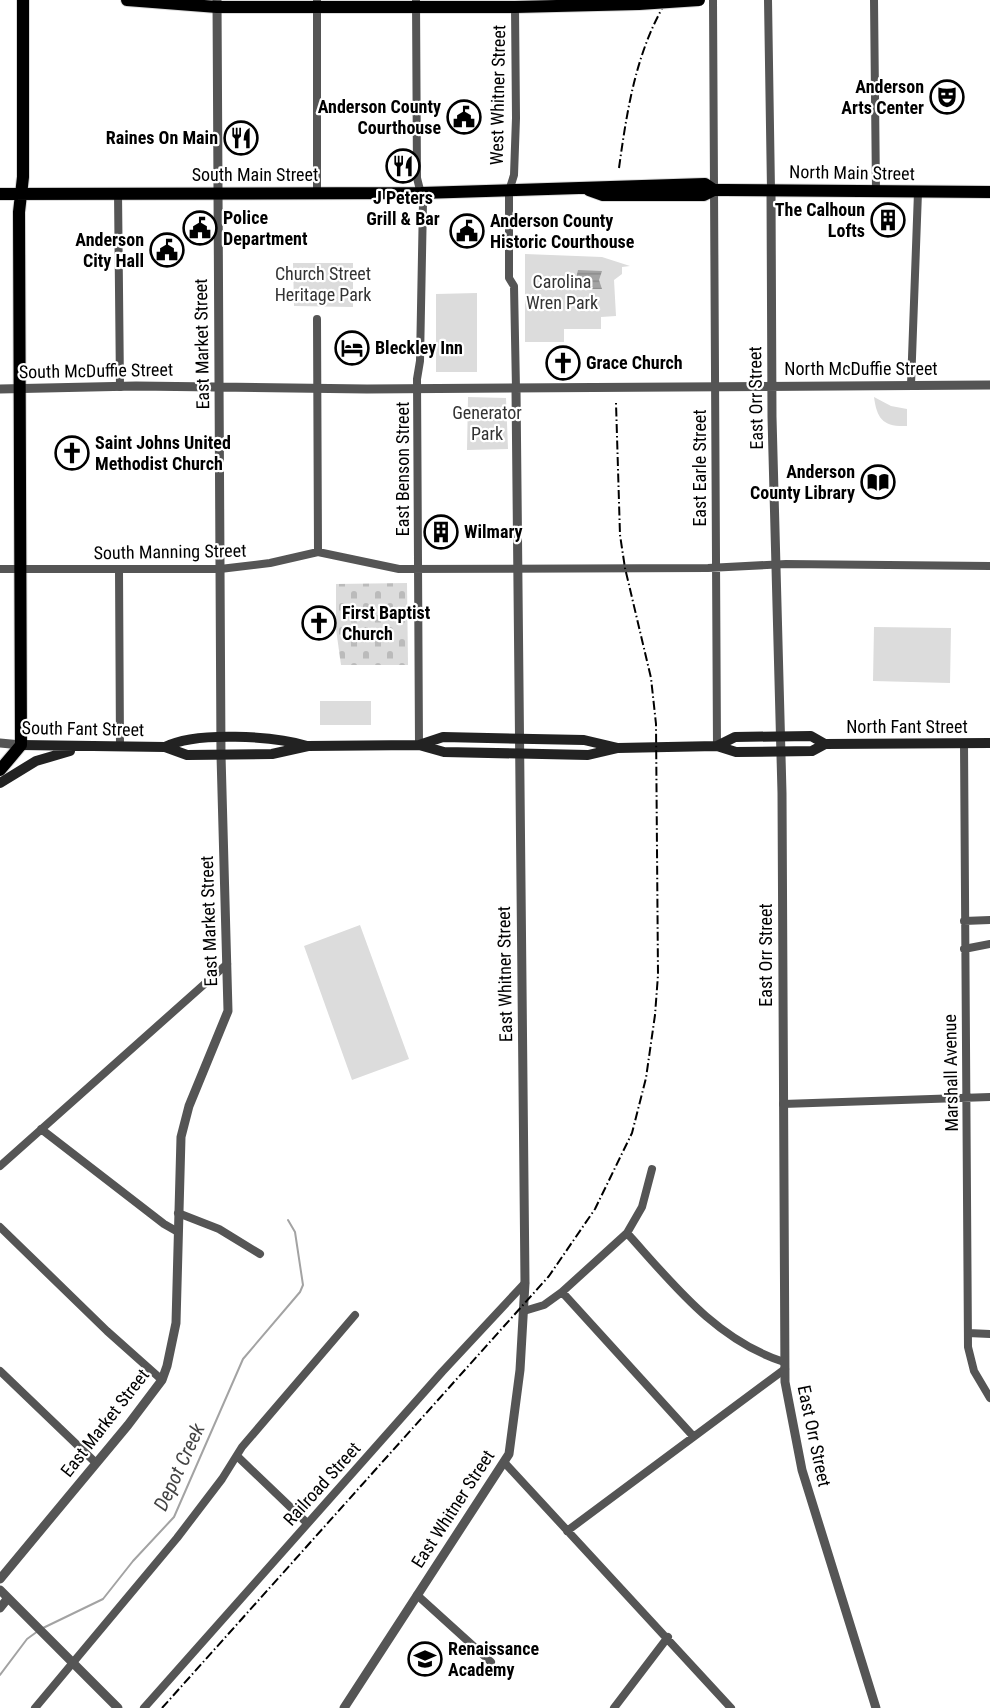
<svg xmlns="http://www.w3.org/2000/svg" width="990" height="1708" font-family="'Roboto Condensed',sans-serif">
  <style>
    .green { fill: #dcdcdc }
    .cemetery { fill: url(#cemetery-stones) }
    .water { fill: url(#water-rules) }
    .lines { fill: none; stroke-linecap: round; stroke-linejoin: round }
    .stream { stroke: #a3a3a3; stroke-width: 2 }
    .primary-casing { stroke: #dbdbdb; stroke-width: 14 }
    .minor { stroke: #555; stroke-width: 8 }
    .tertiary { stroke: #555; stroke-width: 9 }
    .secondary { stroke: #222; stroke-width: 10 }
    .primary { stroke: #000; stroke-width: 12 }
    .rail { stroke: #000; stroke-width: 2; stroke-dasharray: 9 3 1.5 3; stroke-linecap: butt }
    .primary-bridge-casing { stroke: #dbdbdb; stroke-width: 14; stroke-linecap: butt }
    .primary-bridge { stroke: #000; stroke-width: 12 }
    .labels { text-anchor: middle; stroke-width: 4.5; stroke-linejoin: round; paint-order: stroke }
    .poi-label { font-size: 18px; font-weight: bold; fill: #000; stroke: #fff; text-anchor: start }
    .street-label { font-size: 18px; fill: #000; stroke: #fff }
    .park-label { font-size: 18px; fill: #333; stroke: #fff }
    .water-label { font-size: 20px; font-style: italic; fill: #444; stroke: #fff }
  </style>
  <defs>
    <pattern id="cemetery-stones" width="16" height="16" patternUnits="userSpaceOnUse" patternTransform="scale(1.5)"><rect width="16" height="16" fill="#dcdcdc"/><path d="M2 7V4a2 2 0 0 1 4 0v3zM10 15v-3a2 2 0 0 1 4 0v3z" fill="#bbb"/></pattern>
    <pattern id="water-rules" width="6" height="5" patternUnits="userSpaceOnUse" patternTransform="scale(1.5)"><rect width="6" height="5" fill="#a3a3a3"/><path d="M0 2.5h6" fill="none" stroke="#8b8b8b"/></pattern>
  </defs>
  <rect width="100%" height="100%" fill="#fff"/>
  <path class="green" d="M525,254l77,3 28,9 -8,1v7l-8,6 2,36 -15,1v12h-37v13h-39z
    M293,263h60v44l-59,-1z
    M477,293v79h-41v-78z
    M468,397l38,1 2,51 -41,1z
    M874,397l17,9 16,3v17c-24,1 -30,-7 -33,-29z
    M874,627l77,1 -1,55 -77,-2z
    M320,701h51v24h-51z
    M360,925l49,134 -57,21 -48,-134z"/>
  <path class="cemetery" d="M407,583l1,82h-67l-5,-36v-45z"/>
  <path class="water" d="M578,270l24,1 -3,9 3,9h-25l-2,-7z"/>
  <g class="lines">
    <path class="stream" d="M43,1628l60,-29 30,-38 41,-44 69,-158 57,-67 3,-7 -8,-53 -7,-12
      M0,1675l27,-36 11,-8"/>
    <defs>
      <path id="primary" d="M127,0l90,7h298l124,-3
        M589,190l14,5h101l10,-5h11l265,2
        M0,194l421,-1 284,-9 9,6
        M0,770l21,-25 -2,-533 4,-35v-177"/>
    </defs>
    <use href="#primary" class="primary-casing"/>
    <path class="minor" d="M416,0l1,178 6,24 -3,159 -3,18 2,366
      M713,0l4,746
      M768,0l3,190
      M874,0l2,191
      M515,7l1,111 -2,57 -5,16v87l5,8 2,103
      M118,192l2,195
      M317,193v-193
      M317,319l1,233
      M911,385l7,-193
      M0,569h220l50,-6 48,-11 81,17 309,-1 78,-4 204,2
      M119,569l1,178
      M964,743l4,604 6,24 16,27
      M964,921l26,-1
      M964,949l26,-5
      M783,1104l207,-7
      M41,1129l123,95 14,8
      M0,1166l227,-202
      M178,1213l41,16 41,25
      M0,1227l107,104 55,49
      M627,1233c46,51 89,107 157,129
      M562,1292l131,144
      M524,1311l20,-6 18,-13 65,-59 15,-26 10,-38
      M968,1333l22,1
      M0,1371l96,92
      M237,1456l70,67
      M504,1462l227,246
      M567,1531l218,-162
      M417,1595l74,67
      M35,1708l142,-170 45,-59 20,-32 113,-132
      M144,1708l298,-336 83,-89
      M614,1708l54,-71"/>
    <path class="tertiary" d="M771,190l1,227 10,376 3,589 17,88 74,238
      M0,389l136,-3 231,3 623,-4
      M0,743l21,2
      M0,1579l128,-154 34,-45 5,-14 9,-43 5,-186 8,-31 39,-95 -7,-256 -4,-755
      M0,1590l118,118
      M0,1608l8,-10
      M344,1708l165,-254 11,-84 5,-87 -9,-894"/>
    <path class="secondary" d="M21,745l144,2 22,8 85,-1 36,-8 111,-1 25,7 144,3 30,-7 99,-2 19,6 76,-1 13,-7 165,-1
      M419,745l24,-8 141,3 34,8
      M717,746l18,-9 76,-1 14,8
      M165,747c30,-16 110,-11 142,-1
      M0,783l36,-22 34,-10"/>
    <use href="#primary" class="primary"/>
    <path class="rail" d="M619,168c8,-58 17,-117 48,-168
      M162,1708l387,-432 46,-67 37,-76 14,-55 9,-63 3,-40 -2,-251 -5,-46 -26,-110 -5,-33 -4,-132"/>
    <defs>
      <path id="primary-bridge" d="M639,4l60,-4"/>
    </defs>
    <use href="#primary-bridge" class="primary-bridge-casing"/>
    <use href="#primary-bridge" class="primary-bridge"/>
  </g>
  <defs>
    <symbol id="theatre-ring" viewBox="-11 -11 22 22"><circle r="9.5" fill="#fff" stroke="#000" stroke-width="1.5"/><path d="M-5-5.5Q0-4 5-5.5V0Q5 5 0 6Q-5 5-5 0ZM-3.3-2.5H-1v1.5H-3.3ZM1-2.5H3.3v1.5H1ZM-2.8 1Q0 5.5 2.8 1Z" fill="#000"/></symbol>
    <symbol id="civic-ring" viewBox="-11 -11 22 22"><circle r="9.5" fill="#fff" stroke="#000" stroke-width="1.5"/><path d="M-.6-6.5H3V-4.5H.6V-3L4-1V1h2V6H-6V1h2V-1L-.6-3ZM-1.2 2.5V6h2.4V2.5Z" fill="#000"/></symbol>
    <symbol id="restaurant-ring" viewBox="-11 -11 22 22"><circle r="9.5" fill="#fff" stroke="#000" stroke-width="1.5"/><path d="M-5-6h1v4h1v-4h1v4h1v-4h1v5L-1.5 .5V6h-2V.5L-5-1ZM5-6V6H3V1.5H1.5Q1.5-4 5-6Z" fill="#000"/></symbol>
    <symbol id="building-ring" viewBox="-11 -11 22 22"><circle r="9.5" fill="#fff" stroke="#000" stroke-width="1.5"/><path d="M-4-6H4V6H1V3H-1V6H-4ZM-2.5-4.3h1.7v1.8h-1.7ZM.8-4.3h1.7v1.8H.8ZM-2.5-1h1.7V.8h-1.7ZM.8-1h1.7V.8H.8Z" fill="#000"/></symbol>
    <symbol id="hotel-ring" viewBox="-11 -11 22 22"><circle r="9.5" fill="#fff" stroke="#000" stroke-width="1.5"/><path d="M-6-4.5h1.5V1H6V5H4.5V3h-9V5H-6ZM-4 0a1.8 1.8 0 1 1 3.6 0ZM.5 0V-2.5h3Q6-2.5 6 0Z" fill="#000"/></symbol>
    <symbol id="church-ring" viewBox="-11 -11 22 22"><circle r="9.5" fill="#fff" stroke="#000" stroke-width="1.5"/><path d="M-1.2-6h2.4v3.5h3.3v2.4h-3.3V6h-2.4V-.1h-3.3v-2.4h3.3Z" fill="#000"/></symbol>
    <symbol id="library-ring" viewBox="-11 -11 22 22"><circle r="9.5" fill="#fff" stroke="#000" stroke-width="1.5"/><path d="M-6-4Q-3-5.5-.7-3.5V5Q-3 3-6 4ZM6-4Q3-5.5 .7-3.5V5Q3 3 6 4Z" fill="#000"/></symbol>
    <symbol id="school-ring" viewBox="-11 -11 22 22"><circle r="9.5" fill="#fff" stroke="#000" stroke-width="1.5"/><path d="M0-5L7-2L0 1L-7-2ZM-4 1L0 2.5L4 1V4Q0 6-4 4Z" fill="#000"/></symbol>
  </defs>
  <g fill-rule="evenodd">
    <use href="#theatre-ring" x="928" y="78" width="38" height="38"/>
    <use href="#civic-ring" x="445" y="98" width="38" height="38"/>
    <use href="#restaurant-ring" x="222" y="119" width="38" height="38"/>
    <use href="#restaurant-ring" x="384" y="147" width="38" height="38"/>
    <use href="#building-ring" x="869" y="201" width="38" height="38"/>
    <use href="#civic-ring" x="181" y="209" width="38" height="38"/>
    <use href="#civic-ring" x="448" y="212" width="38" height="38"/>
    <use href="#civic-ring" x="148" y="231" width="38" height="38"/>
    <use href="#hotel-ring" x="333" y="329" width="38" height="38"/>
    <use href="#church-ring" x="544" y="344" width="38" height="38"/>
    <use href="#church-ring" x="53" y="434" width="38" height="38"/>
    <use href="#library-ring" x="859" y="463" width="38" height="38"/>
    <use href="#building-ring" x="422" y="513" width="38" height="38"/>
    <use href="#church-ring" x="300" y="604" width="38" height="38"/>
    <use href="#school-ring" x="406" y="1640" width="38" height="38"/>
  </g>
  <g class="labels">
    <g class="poi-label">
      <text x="924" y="93" text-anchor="end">Anderson<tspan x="924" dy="21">Arts Center</tspan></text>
      <text x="441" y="113" text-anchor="end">Anderson County<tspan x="441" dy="21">Courthouse</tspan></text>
      <text x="218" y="144" text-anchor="end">Raines On Main</text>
      <text x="403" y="204" text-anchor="middle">J Peters<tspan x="403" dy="21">Grill &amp; Bar</tspan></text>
      <text x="865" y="216" text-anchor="end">The Calhoun<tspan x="865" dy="21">Lofts</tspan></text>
      <text x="223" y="224">Police<tspan x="223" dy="21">Department</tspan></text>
      <text x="490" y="227">Anderson County<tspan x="490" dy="21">Historic Courthouse</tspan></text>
      <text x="144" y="246" text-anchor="end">Anderson<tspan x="144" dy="21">City Hall</tspan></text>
      <text x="375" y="354">Bleckley Inn</text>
      <text x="586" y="369">Grace Church</text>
      <text x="95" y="449">Saint Johns United<tspan x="95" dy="21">Methodist Church</tspan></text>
      <text x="855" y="478" text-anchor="end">Anderson<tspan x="855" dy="21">County Library</tspan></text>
      <text x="464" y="538">Wilmary</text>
      <text x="342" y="619">First Baptist<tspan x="342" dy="21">Church</tspan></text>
      <text x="448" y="1655">Renaissance<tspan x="448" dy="21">Academy</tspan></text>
    </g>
    <g class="street-label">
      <text transform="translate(498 95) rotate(-89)" y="6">West Whitner Street</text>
      <text transform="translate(852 173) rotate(1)" y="6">North Main Street</text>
      <text x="255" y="181">South Main Street</text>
      <text transform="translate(202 344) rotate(-91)" y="6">East Market Street</text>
      <text x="861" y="375">North McDuffie Street</text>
      <text transform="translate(96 371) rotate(-1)" y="6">South McDuffie Street</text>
      <text transform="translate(756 398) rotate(-91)" y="6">East Orr Street</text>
      <text transform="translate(700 468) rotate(-90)" y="6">East Earle Street</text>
      <text transform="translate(403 469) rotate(-90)" y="6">East Benson Street</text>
      <text transform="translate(170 552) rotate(-1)" y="6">South Manning Street</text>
      <text x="907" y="733">North Fant Street</text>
      <text transform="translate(83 729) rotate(1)" y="6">South Fant Street</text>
      <text transform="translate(209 921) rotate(-92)" y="6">East Market Street</text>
      <text transform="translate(766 955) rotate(-90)" y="6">East Orr Street</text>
      <text transform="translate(505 974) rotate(-91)" y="6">East Whitner Street</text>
      <text transform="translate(951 1073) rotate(-91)" y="6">Marshall Avenue</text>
      <text transform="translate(105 1423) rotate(-52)" y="6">East Market Street</text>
      <text transform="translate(814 1436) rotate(78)" y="6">East Orr Street</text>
      <text transform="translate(322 1484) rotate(-48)" y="6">Railroad Street</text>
      <text transform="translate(453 1509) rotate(-57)" y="6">East Whitner Street</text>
    </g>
    <g class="park-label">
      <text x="323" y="280">Church Street<tspan x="323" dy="21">Heritage Park</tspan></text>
      <text x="562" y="288">Carolina<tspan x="562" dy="21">Wren Park</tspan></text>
      <text x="487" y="419">Generator<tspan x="487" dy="21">Park</tspan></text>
    </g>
    <g class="water-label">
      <text transform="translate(179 1467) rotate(-65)" y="7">Depot Creek</text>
    </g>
  </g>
</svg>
